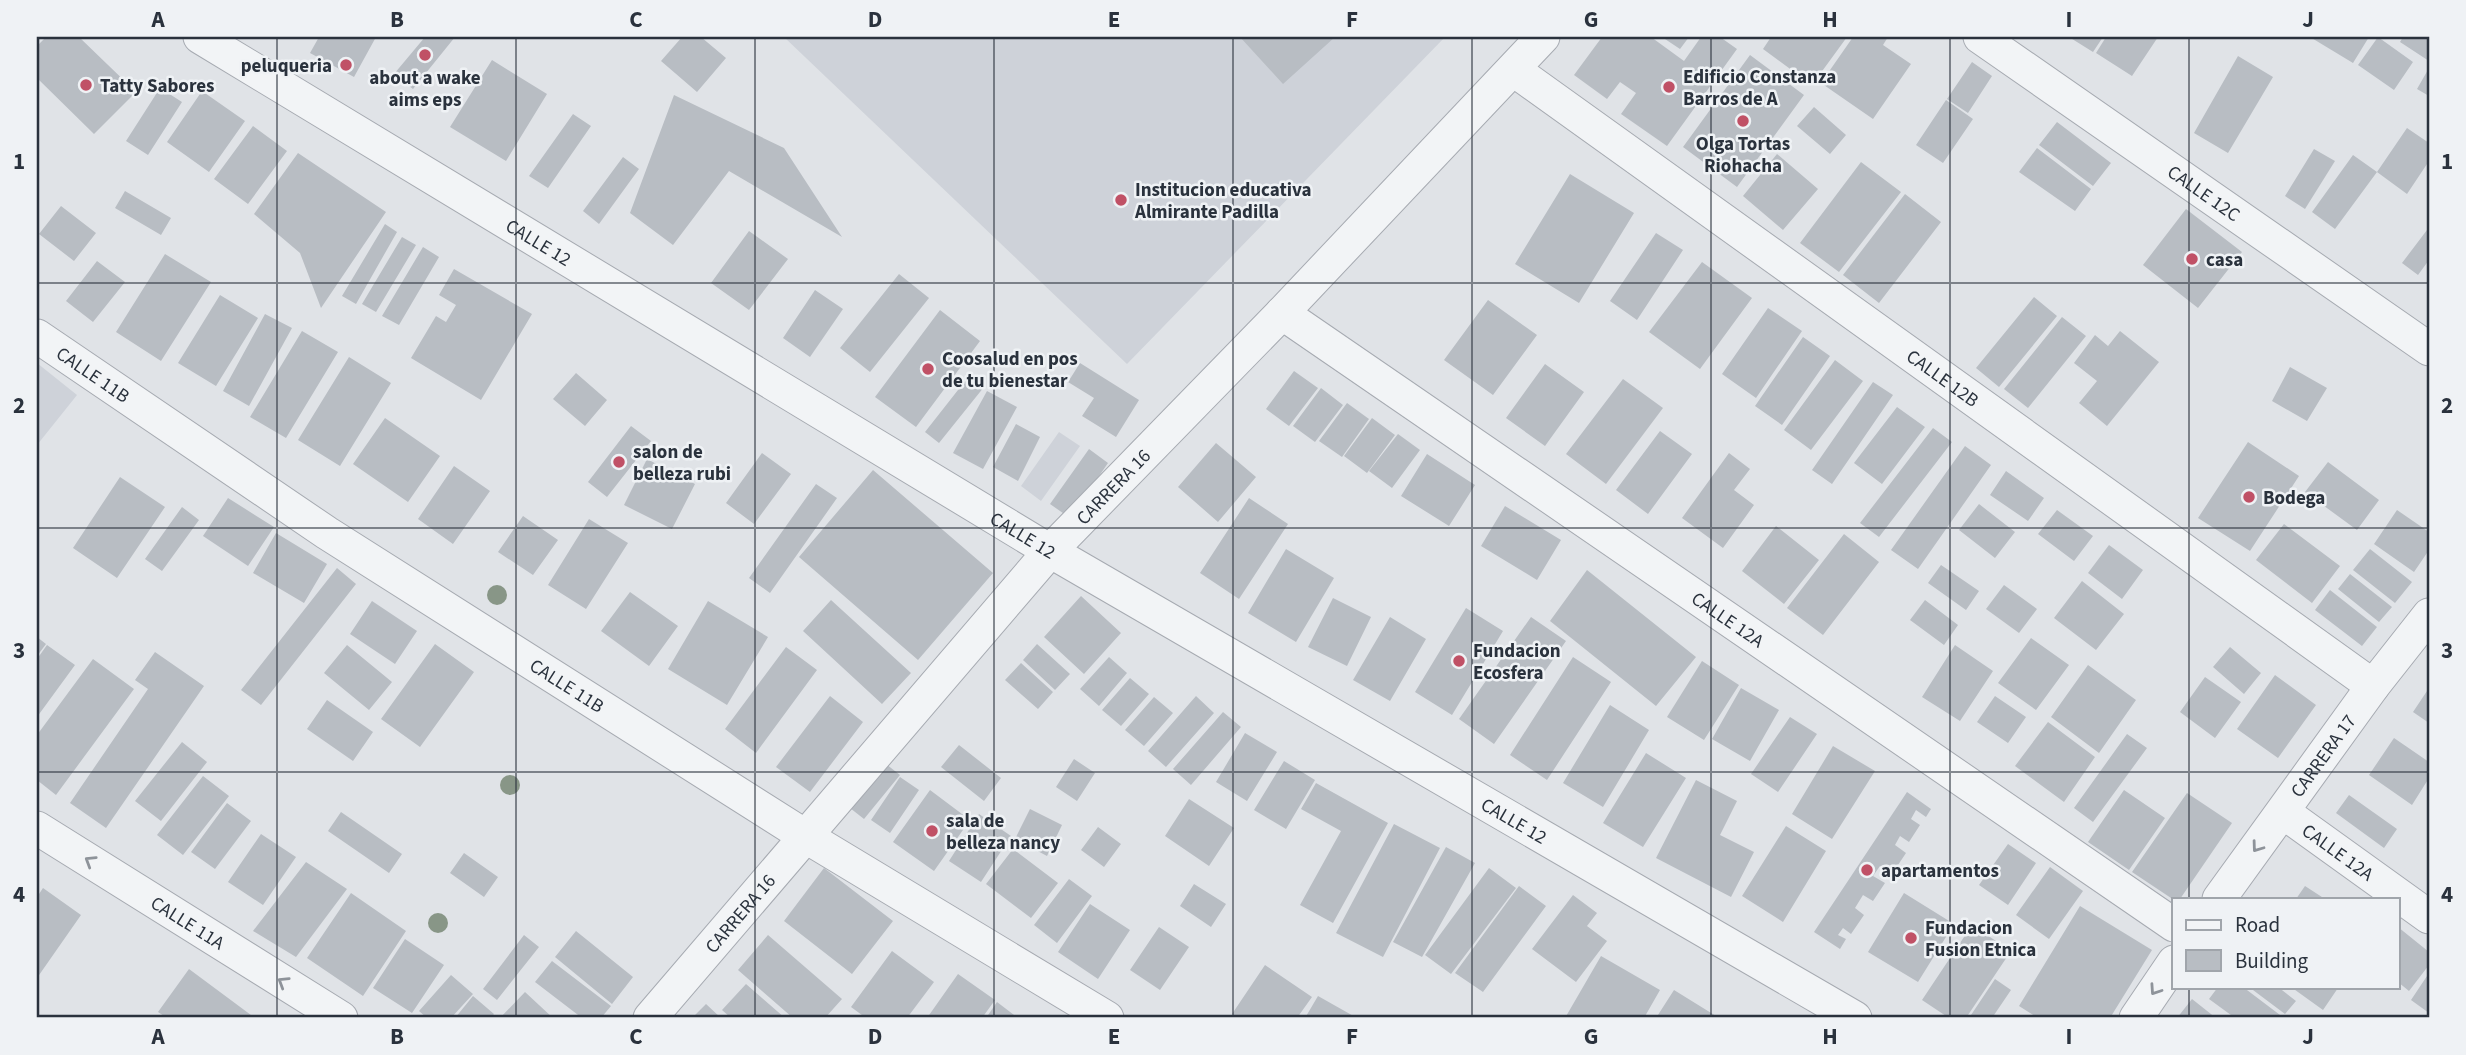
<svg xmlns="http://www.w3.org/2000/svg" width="2466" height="1055" font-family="'Source Sans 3',sans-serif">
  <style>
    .built { fill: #ced2d9 }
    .building { fill: #b8bdc3 }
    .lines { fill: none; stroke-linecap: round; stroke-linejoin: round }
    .minor-casing { stroke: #a6aab1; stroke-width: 35 }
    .minor { stroke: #f2f4f6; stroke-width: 33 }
    .tree { fill: #889687 }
    .oneway { stroke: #8e939a }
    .grid { fill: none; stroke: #2a323d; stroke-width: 2; stroke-opacity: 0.55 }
    .poi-dot { fill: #c05166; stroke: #eff2f5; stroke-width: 2.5 }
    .labels { text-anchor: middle; stroke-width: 5; stroke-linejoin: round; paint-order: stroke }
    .poi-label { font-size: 19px; font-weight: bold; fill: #2a323d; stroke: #eff2f5; text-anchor: start }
    .street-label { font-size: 19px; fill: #2a323d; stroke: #eff2f5 }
    .neatline { fill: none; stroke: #2a323d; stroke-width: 2.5 }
    .grid-label { font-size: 23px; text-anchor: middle; font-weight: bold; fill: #2a323d }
  </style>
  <rect width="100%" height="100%" fill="#e0e3e7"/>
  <path class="built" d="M784,37h661l-318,327z
    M37,363l40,32 -40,50z
    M1059,432l21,14 -39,55 -20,-15z"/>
  <path class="building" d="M46,37h33l57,55 -42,42 -57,-56v-32z
    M319,37h57l-22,40 -44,-24z
    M425,37h30l-42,52 -19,-15z
    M682,37h19l25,21 -29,34 -36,-31z
    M1240,37h95l-52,47z
    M1602,37h49l33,24 17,-24h19l17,12 -70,97 -46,-32 15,-21 -16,-11 -13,17 -33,-24z
    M1662,37h27l-9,12z
    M1771,37h76l-35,48 -49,-36z
    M1853,37h35l-5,8 28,19 -38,55 -52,-36z
    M2069,37h34l-10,15z
    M2106,37h52l-26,39 -36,-23z
    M2310,37h59l-16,26z
    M2378,37l35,25 -19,28 -36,-25z
    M2403,37h26v24l-29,-19z
    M1750,55l54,40 -67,92 -54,-40z
    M2238,56l35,21 -45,76 -34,-20z
    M492,60l55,34 -41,67 -56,-34z
    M1972,62l20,14 -24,37 -21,-14z
    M2429,68v28l-12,-7z
    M160,88l22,14 -34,53 -22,-14z
    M202,91l43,30 -36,51 -42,-30z
    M674,95l110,53 58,89 -113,-66 -56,74 -43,-32z
    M1946,100l27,19 -30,44 -27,-18z
    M1814,107l32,28 -16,19 -33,-28z
    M573,114l18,12 -43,62 -19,-12z
    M2057,122l54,41 -18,23 -54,-41z
    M253,126l34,25 -39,53 -34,-25z
    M2407,128l22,15v18l-22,33 -30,-22 -42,57 -23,-17 41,-57 24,17z
    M2037,148l54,41 -16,22 -56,-39z
    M2314,149l21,12 -30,48 -20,-13z
    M298,153l88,59 -65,96 -21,-55 -46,-39z
    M1777,154l41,35 -35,41 -40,-34z
    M623,157l16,12 -40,55 -16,-13z
    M1861,162l40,30 -62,80 -39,-29z
    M1570,174l64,39 -55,90 -64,-39z
    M125,191l46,27 -10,17 -46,-27z
    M1905,194l36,28 -62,81 -36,-28z
    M61,206l35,27 -22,28 -35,-27z
    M2186,209l56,43 -44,56 -55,-43z
    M385,224l12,8 -41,72 -14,-8z
    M2427,230l2,2v28l-11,15 -16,-12z
    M749,231l39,28 -39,51 -38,-27z
    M1656,233l27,17 -46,70 -27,-19z
    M402,237l14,8 -40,67 -14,-8z
    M423,247l16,10 -40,68 -17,-9z
    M165,254l46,28 -50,79 -45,-29z
    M97,261l28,21 -32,40 -27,-21z
    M1702,262l50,36 -52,71 -51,-37z
    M454,269l78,45 -51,86 -70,-42 25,-42 10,6 10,-17 -17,-10z
    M899,274l30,24 -59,74 -30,-24z
    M815,290l28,19 -33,48 -27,-19z
    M220,295l38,23 -42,68 -38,-23z
    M2034,297l23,19 -58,71 -23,-19z
    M1488,300l49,35 -44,60 -49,-35z
    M1768,308l34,23 -46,67 -34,-24z
    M940,310l40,31 -64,86 -41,-30z
    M265,314l27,14 -43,78 -26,-15z
    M2062,317l24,19 -58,72 -24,-19z
    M302,331l36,21 -52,86 -36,-21z
    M2120,331l39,31 -52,64 -28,-23 18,-22 -23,-18 21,-28 13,11z
    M1803,337l27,19 -48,69 -27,-19z
    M349,357l42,26 -51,83 -42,-26z
    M1835,360l28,21 -52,69 -27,-20z
    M1080,363l59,37 -23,37 -34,-21 12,-18 -26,-16z
    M1545,364l39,28 -39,54 -39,-28z
    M2290,367l37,21 -20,33 -35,-20z
    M1294,371l24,17 -29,38 -23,-17z
    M576,373l31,27 -22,26 -32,-27z
    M969,376l15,11 -45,56 -14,-11z
    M1623,379l40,29 -57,76 -40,-30z
    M1873,382l20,13 -61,89 -20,-14z
    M1321,388l22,17 -28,37 -22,-16z
    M987,391l30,16 -34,62 -30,-16z
    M1347,403l22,16 -27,38 -23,-16z
    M1897,407l28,20 -43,57 -28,-21z
    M385,418l55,38 -32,46 -55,-38z
    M1372,418l23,17 -28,38 -23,-17z
    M1016,424l24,13 -22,44 -25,-14z
    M631,426l20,15 -44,56 -19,-15z
    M1933,428l19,14 -73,95 -19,-14z
    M1660,431l32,23 -44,60 -32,-24z
    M1398,434l22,16 -28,38 -23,-17z
    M2248,442l51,34 -49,75 -52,-33z
    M1216,443l40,34 -38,45 -40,-35z
    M1965,446l26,19 -73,104 -27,-19z
    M1089,449l19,14 -38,55 -20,-14z
    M762,453l29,21 -37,50 -28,-21z
    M1729,453l21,16 -16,21 20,15 -31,43 -41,-30z
    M1427,454l48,31 -26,41 -48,-30z
    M647,459l48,25 -23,45 -48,-24z
    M2328,462l51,38 -22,30 -52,-38z
    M454,466l36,25 -37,53 -35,-25z
    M873,470l120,103 -75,87 -119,-103z
    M2006,471l38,27 -16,23 -38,-26z
    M120,477l45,30 -48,71 -44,-30z
    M816,484l21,14 -67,95 -21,-15z
    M228,498l46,29 -26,39 -45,-30z
    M1249,498l39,26 -49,75 -39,-26z
    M1979,504l36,28 -20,26 -36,-28z
    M1505,506l56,34 -24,40 -56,-34z
    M182,507l17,13 -37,51 -17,-12z
    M2057,510l36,26 -19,25 -36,-27z
    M2397,510l32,22v18l-15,22 -40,-28z
    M523,516l35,24 -25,35 -35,-23z
    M589,519l39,24 -42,66 -38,-24z
    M2284,524l56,42 -28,37 -56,-43z
    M1776,526l43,34 -35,44 -42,-33z
    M276,533l51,31 -23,39 -51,-30z
    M1844,534l35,28 -56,73 -36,-27z
    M2109,545l34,25 -21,29 -34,-26z
    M1286,549l48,29 -38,64 -48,-29z
    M2370,549l42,33 -17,21 -42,-33z
    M1941,565l38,26 -13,19 -38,-27z
    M337,568l19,16 -95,121 -20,-15z
    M1587,570l109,87 -40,49 -106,-85z
    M2350,574l42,33 -13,15 -41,-33z
    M2082,581l42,33 -28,36 -42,-32z
    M2004,585l33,24 -18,24 -33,-24z
    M2330,590l47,37 -15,19 -47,-36z
    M630,592l48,34 -29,40 -48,-35z
    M1081,596l40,37 -37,41 -40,-37z
    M1333,598l38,19 -24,49 -39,-19z
    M831,600l80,73 -29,31 -79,-73z
    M1925,600l33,25 -14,20 -34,-25z
    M372,601l45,30 -22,33 -45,-30z
    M708,601l60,36 -41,68 -59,-36z
    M1466,608l37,23 -51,84 -37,-23z
    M1390,617l36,22 -36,62 -37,-21z
    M1531,617l35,24 -72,103 -35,-25z
    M37,637l9,7 -9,12z
    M2031,638l38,27 -33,45 -38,-27z
    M435,644l39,28 -54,75 -39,-28z
    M1037,644l33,30 -15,16 -32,-30z
    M47,645l28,20 -38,52v-58z
    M347,645l45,37 -23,28 -45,-37z
    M1955,645l38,26 -33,50 -38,-24z
    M786,647l31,23 -61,83 -31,-24z
    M2230,647l31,26 -17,21 -31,-27z
    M155,652l49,34 -98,142 -36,-25 78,-114 -13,-9z
    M1109,657l18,16 -28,33 -19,-17z
    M1573,657l38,25 -64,98 -37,-25z
    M93,659l41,30 -78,106 -19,-15v-45z
    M1702,661l37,24 -35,55 -37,-23z
    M1021,663l32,29 -15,17 -33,-29z
    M2088,665l48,35 -37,53 -48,-36z
    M2275,675l41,30 -38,53 -41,-29z
    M2205,677l36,25 -26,36 -35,-26z
    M1130,678l19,16 -28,32 -19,-16z
    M1741,688l38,22 -29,51 -38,-22z
    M2429,688v35l-16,-11z
    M830,696l33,26 -53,70 -34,-25z
    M1196,696l18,17 -48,54 -18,-16z
    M1995,696l31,21 -18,26 -31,-21z
    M1154,697l19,16 -29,33 -19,-16z
    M327,700l46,32 -20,29 -46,-32z
    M1610,705l39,25 -46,77 -40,-24z
    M1223,712l18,15 -50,58 -18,-16z
    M1790,717l27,17 -39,58 -27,-18z
    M2048,722l47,35 -31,45 -49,-36z
    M1245,733l32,19 -30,49 -31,-19z
    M2127,734l20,14 -54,74 -19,-14z
    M2394,738l35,24v16l-17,27 -43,-30z
    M182,742l25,20 -46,59 -26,-20z
    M959,745l42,33 -17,23 -43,-34z
    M1833,746l42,25 -43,68 -40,-25z
    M1646,753l40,25 -43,69 -40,-24z
    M1074,759l21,14 -18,28 -21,-14z
    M1284,761l31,19 -29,49 -32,-19z
    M886,764l14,11 -36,44 -14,-11z
    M203,776l26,20 -46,59 -26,-20z
    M900,777l19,13 -29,43 -19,-13z
    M1696,780l41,21 -17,34 34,17 -23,45 -75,-39z
    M1316,783l72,40 -55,100 -33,-18 41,-74 -40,-22z
    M930,790l40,30 -36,51 -41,-29z
    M2124,790l41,28 -36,52 -41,-28z
    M1907,792l24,17 -5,8 -10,-7 -5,9 9,6 -11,17 -9,-6 -5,9 11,8 -14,21 -12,-8 -7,10 12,7 -12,18 -10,-6 -8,13 9,7 -13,19 -8,-6 -5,7 8,4 -6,10 -26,-17z
    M2187,793l45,30 -52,76 -6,1 -42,-28z
    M2349,795l48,34 -13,19 -48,-35z
    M1189,799l45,29 -25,38 -44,-30z
    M227,803l24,18 -36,48 -24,-17z
    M1030,809l32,16 -15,31 -32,-17z
    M341,812l61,42 -13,19 -61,-42z
    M979,814l32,22 -30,46 -32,-21z
    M1394,824l46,24 -57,109 -47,-24z
    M1786,826l40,25 -43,71 -41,-26z
    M1098,827l23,17 -17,23 -23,-17z
    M261,834l35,23 -33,48 -35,-23z
    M2008,844l28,19 -28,42 -29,-20z
    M1446,847l29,16 -53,94 -29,-15z
    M1013,849l45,34 -27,35 -45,-34z
    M464,853l34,24 -14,20 -34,-24z
    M306,862l41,27 -51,68 -43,-26z
    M2050,867l33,24 -34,48 -33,-24z
    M824,868l69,53 -41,53 -68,-53z
    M1489,868l27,20 -65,86 -26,-19z
    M1069,879l23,17 -35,47 -23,-18z
    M1194,884l32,20 -15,23 -31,-21z
    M1519,886l27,20 -63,86 -28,-19z
    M2305,886l20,13h-29z
    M43,888l38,27 -44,63v-81z
    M351,893l55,38 -43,65 -56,-38z
    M1904,893l50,31 -36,58 -50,-30z
    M1573,895l24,18 -10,13 20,15 -31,41 -44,-33z
    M1090,904l40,26 -32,49 -40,-27z
    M2080,906l72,44 -42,68h-72l-19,-12z
    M1972,925l39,26 -45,67h-17l-27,-18z
    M1159,927l30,20 -29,43 -30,-20z
    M2398,927l31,25v13l-20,26 -11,-9z
    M576,931l57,46 -21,27 -57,-47z
    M524,935l15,12 -42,53 -14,-11z
    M768,935l74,64 -17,19h-32l-55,-48z
    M405,939l39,26 -32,48 -39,-25z
    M892,951l42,31 -27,36h-41l-15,-11z
    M1601,956l59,34 -16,28h-79z
    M552,961l59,45 -10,12h-19l-47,-36z
    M1265,965l47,32 -15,21h-59l-6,-4z
    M189,969l66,49h-88l-9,-6z
    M2429,973v40l-18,-13z
    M958,974l37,26 -13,18h-55z
    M451,975l22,19 -22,24h-24l-8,-7z
    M1995,979l16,11 -19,28h-23z
    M746,984l39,34h-54l-9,-8z
    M2218,987h25l41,31h-49l-26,-19z
    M2249,987h29l18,14 -11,13z
    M2291,987h45l2,1 -15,22z
    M1674,990l42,26 -1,2h-59z
    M525,992l28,26h-53z
    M473,996l21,18 -3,4h-36z
    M1318,996l39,22h-52z
    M2192,999l24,19h-39z
    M997,1002l21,16h-32z
    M706,1004l15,14h-29z"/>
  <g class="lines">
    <defs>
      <g id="minor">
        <path id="s1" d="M200,37l850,514 805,467"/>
        <path id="s2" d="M1980,37l449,312"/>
        <path id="s3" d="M1514,70l859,616"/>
        <path id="s4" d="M1282,313l892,612"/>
        <path id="s5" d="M37,336l290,197 478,303 302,182"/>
        <path id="s6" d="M2283,812l146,105"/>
        <path id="s7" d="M37,828l304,190"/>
        <path id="s8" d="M2219,899l154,-213 56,-71"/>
        <path id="s9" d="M650,1018l400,-467 232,-238 261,-276"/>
        <path d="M2136,1018l38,-56"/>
      </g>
    </defs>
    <use href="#minor" class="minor-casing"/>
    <use href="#minor" class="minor"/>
  </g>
  <g class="tree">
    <circle cx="497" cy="595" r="10"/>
    <circle cx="510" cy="785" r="10"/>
    <circle cx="438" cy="923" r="10"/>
  </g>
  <defs><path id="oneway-chevron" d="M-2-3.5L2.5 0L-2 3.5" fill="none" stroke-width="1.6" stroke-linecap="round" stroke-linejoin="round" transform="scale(1.75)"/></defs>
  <g class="oneway">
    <use href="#oneway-chevron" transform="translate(2257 847) rotate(126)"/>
    <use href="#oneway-chevron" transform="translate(90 861) rotate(-148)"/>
    <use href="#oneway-chevron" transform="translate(283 982) rotate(-148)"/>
    <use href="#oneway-chevron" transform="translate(2155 990) rotate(124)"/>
  </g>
  <path class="grid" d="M277,37v981M516,37v981M755,37v981M994,37v981M1233,37v981M1472,37v981M1711,37v981M1950,37v981M2189,37v862M37,283h2392M37,528h2392M37,772h2392M2189,987v31"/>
  <g class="poi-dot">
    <circle cx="425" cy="55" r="7"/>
    <circle cx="346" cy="65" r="7"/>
    <circle cx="86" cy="85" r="7"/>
    <circle cx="1669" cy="87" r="7"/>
    <circle cx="1743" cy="121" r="7"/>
    <circle cx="1121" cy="200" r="7"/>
    <circle cx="2192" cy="259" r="7"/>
    <circle cx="928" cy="369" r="7"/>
    <circle cx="619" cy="462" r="7"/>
    <circle cx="2249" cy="497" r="7"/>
    <circle cx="1459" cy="661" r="7"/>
    <circle cx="932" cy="831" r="7"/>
    <circle cx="1867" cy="870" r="7"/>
    <circle cx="1911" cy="938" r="7"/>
  </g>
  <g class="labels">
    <g class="poi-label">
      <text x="332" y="72" text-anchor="end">peluqueria</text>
      <text x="1683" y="83">Edificio Constanza<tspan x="1683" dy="22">Barros de A</tspan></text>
      <text x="425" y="84" text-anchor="middle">about a wake<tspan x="425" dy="22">aims eps</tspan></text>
      <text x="100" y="92">Tatty Sabores</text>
      <text x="1743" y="150" text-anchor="middle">Olga Tortas<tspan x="1743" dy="22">Riohacha</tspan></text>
      <text x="1135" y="196">Institucion educativa<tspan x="1135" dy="22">Almirante Padilla</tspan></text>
      <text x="2206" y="266">casa</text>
      <text x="942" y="365">Coosalud en pos<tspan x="942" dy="22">de tu bienestar</tspan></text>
      <text x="633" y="458">salon de<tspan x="633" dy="22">belleza rubi</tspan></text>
      <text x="2263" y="504">Bodega</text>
      <text x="1473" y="657">Fundacion<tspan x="1473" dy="22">Ecosfera</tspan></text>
      <text x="946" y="827">sala de<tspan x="946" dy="22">belleza nancy</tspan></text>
      <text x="1881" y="877">apartamentos</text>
      <text x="1925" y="934">Fundacion<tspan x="1925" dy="22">Fusion Etnica</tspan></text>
    </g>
    <g class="street-label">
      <text dy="7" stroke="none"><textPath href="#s2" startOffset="273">CALLE 12C</textPath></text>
      <text dy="7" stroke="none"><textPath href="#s1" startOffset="396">CALLE 12</textPath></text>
      <text dy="7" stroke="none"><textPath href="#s5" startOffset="68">CALLE 11B</textPath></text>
      <text dy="7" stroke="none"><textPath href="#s3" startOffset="528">CALLE 12B</textPath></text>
      <text dy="7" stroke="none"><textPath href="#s9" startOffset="705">CARRERA 16</textPath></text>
      <text dy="7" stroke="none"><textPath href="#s1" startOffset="962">CALLE 12</textPath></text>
      <text dy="7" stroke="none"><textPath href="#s4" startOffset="541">CALLE 12A</textPath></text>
      <text dy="7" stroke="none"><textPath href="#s5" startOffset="635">CALLE 11B</textPath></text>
      <text dy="7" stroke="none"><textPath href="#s8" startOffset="177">CARRERA 17</textPath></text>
      <text dy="7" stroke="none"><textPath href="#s1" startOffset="1530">CALLE 12</textPath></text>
      <text dy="7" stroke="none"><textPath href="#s6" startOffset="68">CALLE 12A</textPath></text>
      <text dy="7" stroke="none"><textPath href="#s9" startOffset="138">CARRERA 16</textPath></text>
      <text dy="7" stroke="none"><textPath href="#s7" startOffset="178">CALLE 11A</textPath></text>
    </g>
  </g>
  <rect width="2466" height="1055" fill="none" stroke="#eff2f5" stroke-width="77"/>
  <rect x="2172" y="898" width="228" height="91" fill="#eff2f5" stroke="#a0a5ab" stroke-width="2"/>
  <rect x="2186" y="920" width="35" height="10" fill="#f2f4f6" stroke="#a0a5ab" stroke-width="2"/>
  <text x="2235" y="932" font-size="21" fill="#2a323d">Road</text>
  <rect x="2186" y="950" width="35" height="21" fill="#b8bdc3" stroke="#a0a5ab" stroke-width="2"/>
  <text x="2235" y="968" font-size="21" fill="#2a323d">Building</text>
  <rect x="38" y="38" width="2390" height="978" class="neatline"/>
  <g class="grid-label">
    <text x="158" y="27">A</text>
    <text x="397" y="27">B</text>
    <text x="636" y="27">C</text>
    <text x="875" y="27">D</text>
    <text x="1114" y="27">E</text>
    <text x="1352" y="27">F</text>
    <text x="1591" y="27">G</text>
    <text x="1830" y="27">H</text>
    <text x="2069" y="27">I</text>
    <text x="2308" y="27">J</text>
    <text x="19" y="169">1</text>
    <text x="2447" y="169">1</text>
    <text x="19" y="413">2</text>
    <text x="2447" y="413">2</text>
    <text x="19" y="658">3</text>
    <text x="2447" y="658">3</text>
    <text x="19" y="902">4</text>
    <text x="2447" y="902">4</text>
    <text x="158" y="1044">A</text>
    <text x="397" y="1044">B</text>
    <text x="636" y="1044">C</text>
    <text x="875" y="1044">D</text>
    <text x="1114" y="1044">E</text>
    <text x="1352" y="1044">F</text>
    <text x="1591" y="1044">G</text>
    <text x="1830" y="1044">H</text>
    <text x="2069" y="1044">I</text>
    <text x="2308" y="1044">J</text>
  </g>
</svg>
